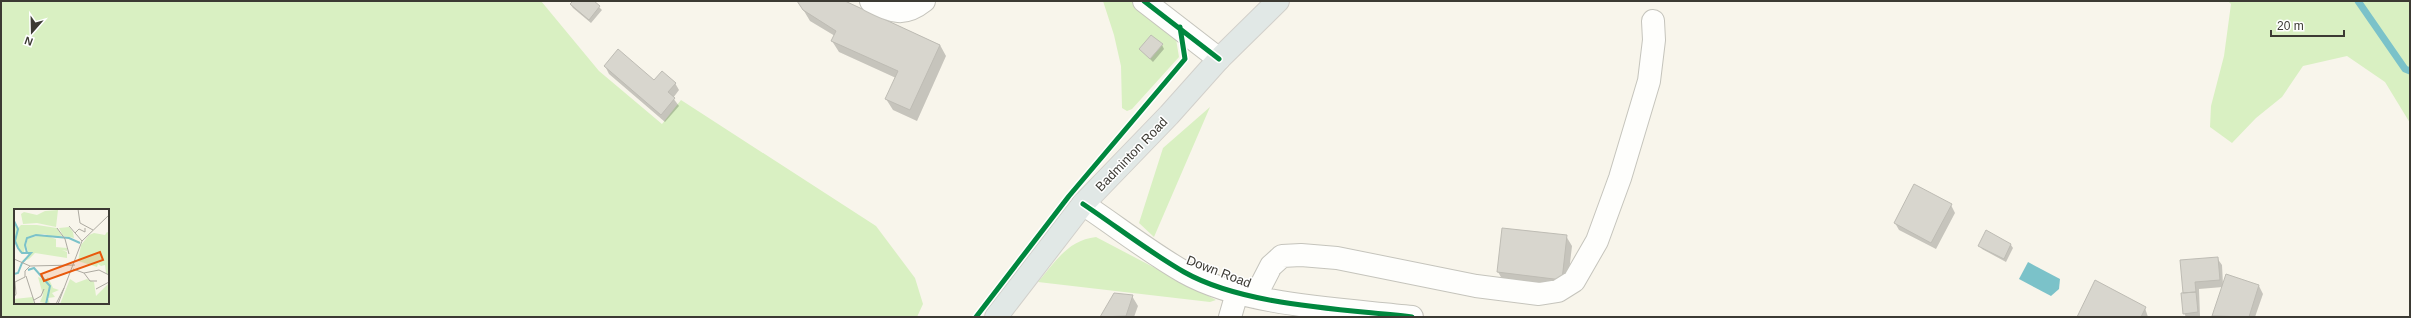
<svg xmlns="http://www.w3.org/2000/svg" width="2411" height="318" font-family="Helvetica,sans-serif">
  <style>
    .green { fill: #d9f0c2; fill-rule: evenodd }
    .water { fill: #7bc2c9 }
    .shadow { fill: #0003 }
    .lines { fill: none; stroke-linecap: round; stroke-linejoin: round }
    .stream { stroke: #7bc2c9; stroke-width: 7 }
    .building { fill: #d8d6ce; stroke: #bebcb4 }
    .minor-casing { stroke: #c5c4bc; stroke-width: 24 }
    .major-casing { stroke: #d2d0cb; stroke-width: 24 }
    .minor { stroke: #fefefc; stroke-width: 22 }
    .major { stroke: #e1e8e6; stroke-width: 22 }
    .cycleway-casing { stroke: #fff; stroke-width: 8 }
    .cycleway { stroke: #00873e; stroke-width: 5 }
    .labels { text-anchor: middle; stroke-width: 3; stroke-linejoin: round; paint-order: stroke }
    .street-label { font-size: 13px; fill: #3c3a33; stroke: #fff }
    .inset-river { fill: none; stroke: #7bc2c9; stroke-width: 2 }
    .inset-road { fill: none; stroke: #adaaa1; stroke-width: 1 }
    .view { fill: #e8590c; fill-opacity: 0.15; stroke: #e8590c; stroke-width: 2 }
    .inset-edge { fill: none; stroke: #3c3a33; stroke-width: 2 }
  </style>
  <rect width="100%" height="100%" fill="#f8f5eb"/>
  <path class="green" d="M1,1h540l58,70 63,53 19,-24 195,126 39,52 8,26 -6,13h-916zM15,210h93v93h-93z
    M1103,1h32l40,32 4,24 -47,52 -5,2 -5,-3 -1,-42 -7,-31z
    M2228,1h182v122l-25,-41 -38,-26 -44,10 -21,31 -26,21 -24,25 -22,-16 1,-21 13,-50 7,-52z
    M1210,107l-56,130 -15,-14 24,-75z
    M1096,237l120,63 -6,2 -172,-20c17,-20 30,-42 58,-45z"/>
  <path class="water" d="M2028,262l32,17 -1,10 -8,7 -32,-17z"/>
  <path class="shadow" d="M574,1h19l9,9 -11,13 -18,-15 -2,-3z
    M798,1h46l96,44 6,11 -29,65 -24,-11 -7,-11 10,-21 -57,-26 -7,-11 3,-5 -25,-15z
    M1162,45l2,4 -11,13 -13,-13z
    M605,66l49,15 21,2 4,7 -6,8 6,8 -14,16 -56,-48z
    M1951,205l4,8 -19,36 -37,-19 -4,-7z
    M1987,232l24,13 2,3 -7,14 -24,-13 -2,-3z
    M1566,236l6,10 -5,43 -63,-7 -6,-10z
    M2217,258l5,7 1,20 4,-10 32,11 4,8 -8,23h-42l10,-30 -24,2 1,27 -14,1 -2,-4 -2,-52z
    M2096,281l49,27 3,9h-70z
    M1114,294l18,2 6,10 -4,11h-33z"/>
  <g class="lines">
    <path class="stream" d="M2358,1l47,68 5,2"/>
  </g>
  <path class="building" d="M573,1h21l6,5 -11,14 -19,-16z
    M797,1h48l95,44 -30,65 -25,-11 13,-28 -67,-30 5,-10 -33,-21z
    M1151,35l12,9 -13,15 -11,-10z
    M618,49l36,31 8,-9 14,12 -8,9 7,6 -14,17 -57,-49z
    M1914,184l38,20 -21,39 -37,-20z
    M1502,228l65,7 -5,45 -65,-8z
    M1986,230l25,14 -7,15 -26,-13z
    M2218,257l2,23 -25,2 1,10 -13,1 -3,-33z
    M2226,274l33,11 -10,32 -37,-1z
    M2095,280l51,27 -5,10h-64z
    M2196,292l2,20 -15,2 -2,-21z
    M1114,293l19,2 -7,21 -26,1z"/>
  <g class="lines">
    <defs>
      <path id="minor" d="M871,1c22,11 33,16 53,0
        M1144,1l75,58
        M1083,204c33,22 66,48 101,68 60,34 159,37 228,45
        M1255,297l16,-31 11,-10 19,-1 36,3 139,28 63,8 19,-3 16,-10 23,-40 23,-63 29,-97 5,-41 -1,-19
        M1230,317l7,-24"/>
      <path id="major" d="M996,317l87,-113 86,-89 50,-56 59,-58"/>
    </defs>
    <use href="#minor" class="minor-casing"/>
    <use href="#major" class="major-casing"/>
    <use href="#minor" class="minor"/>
    <use href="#major" class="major"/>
    <defs>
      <path id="cycleway" d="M1144,1l75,58
        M1083,204c33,22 66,48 101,68 60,34 159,37 228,45
        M976,317l93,-121 116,-137 -5,-32"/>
    </defs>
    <use href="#cycleway" class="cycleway-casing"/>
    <use href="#cycleway" class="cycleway"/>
  </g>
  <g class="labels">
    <g class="street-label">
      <text transform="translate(1131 154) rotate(-46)" y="5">Badminton Road</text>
      <text transform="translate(1219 271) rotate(21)" y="5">Down Road</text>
    </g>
  </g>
  <g transform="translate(14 209)">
    <rect width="95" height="95" fill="#f8f5eb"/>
    <path d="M44,1l-2,17 -19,-4 -14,1 -2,-10 3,-2 13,3 8,-4zM0,12l4,7 3,-3h16l20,3 5,8 -5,2 -13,-4 -17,3 -3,15 4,-1 -2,-6 2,-7 16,-3 12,4v8l-12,-1 23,2v3l-5,-1 5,2v6l-32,-5 -6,6 -8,3 9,-8 -10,-1 -6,-11zM55,18l4,5 1,6 -11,-2 -4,-8zM93,23l2,1v42l-3,-2 -1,-8 -4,1 -3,-2 -1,3 -19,-6 3,-16 8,-10 5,-2 11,2zM24,68l7,3 3,-3 5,11 6,2 -7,3 3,4 -7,1 2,6 -10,-2 3,-7zM56,70l6,4 11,-4 7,3 2,14 13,-13v21h-49zM19,88l1,7h-20v-5z" fill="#d9f0c2"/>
    <path class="inset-river" d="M0,12l4,8 -3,12 3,7 4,5h9l-9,10 -4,10 -4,1M13,44l-2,-8 2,-7 9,-3 33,3 11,5M14,61l6,-2 16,18 -4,18"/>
    <path class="inset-road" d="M64,0l2,14 13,7M55,17l13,15M43,19l8,11 4,15M61,24l4,-4 6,3v-4M0,50l16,7 45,-1M59,60l11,4 15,-3 10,5M70,64l6,8h7M12,67l9,28M82,80l13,-7M0,88l2,-3 -1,-12 10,-5v-6l5,-5M20,91l7,-4 3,-7M42,95l8,-16M44,95l24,-63 27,-26"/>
    <path class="view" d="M86,43l3,8 -59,21 -3,-7z"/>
    <rect width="95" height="95" class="inset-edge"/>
  </g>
  <rect width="2411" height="318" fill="none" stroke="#3c3a33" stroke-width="4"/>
  <g transform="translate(32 32) rotate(200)" stroke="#ffffff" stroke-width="3" paint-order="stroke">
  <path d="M0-3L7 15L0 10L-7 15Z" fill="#3c3a33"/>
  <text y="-6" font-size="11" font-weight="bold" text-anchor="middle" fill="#3c3a33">N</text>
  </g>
  <path d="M2271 30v6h73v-6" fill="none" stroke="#3c3a33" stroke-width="2"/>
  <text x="2277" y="30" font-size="12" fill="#3c3a33" stroke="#ffffff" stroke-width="3" paint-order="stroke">20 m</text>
</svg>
